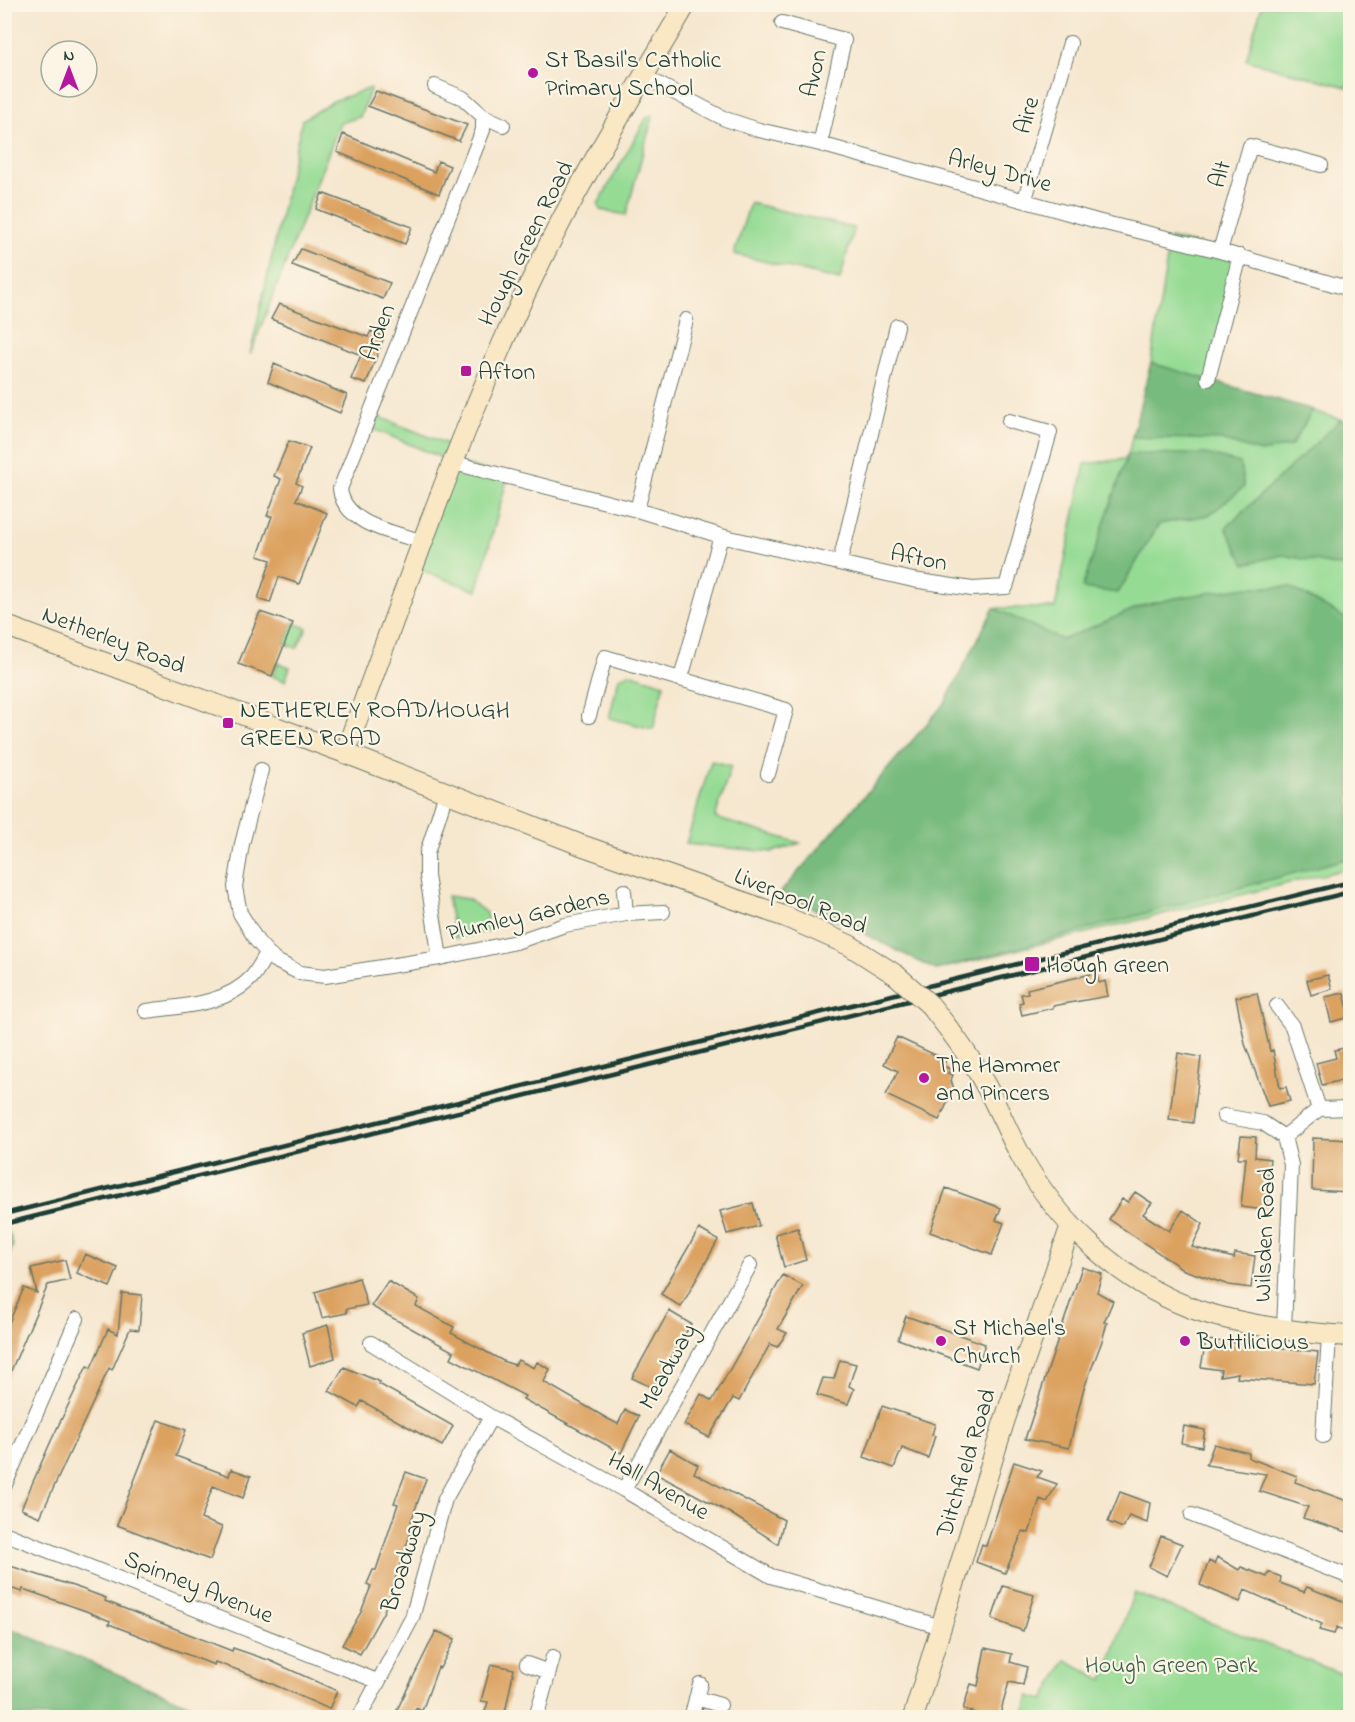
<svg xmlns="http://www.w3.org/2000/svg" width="1355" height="1722" font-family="'Indie Flower',sans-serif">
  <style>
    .green { fill: #96db94; stroke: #5a8c64; stroke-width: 1.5 }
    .forest { fill: #78bb7e; stroke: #4c7c59; stroke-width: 1.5 }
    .building { fill: #dba15f }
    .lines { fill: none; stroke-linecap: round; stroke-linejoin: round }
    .street-casing { stroke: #6a786a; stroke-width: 16 }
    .secondary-casing { stroke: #6a786a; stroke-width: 22 }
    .street { stroke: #fff; stroke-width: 14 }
    .secondary { stroke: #fae7c3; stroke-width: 20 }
    .rail { stroke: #1f3d34; stroke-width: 4.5 }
    .secondary-bridge-casing { stroke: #6a786a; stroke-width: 22; stroke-linecap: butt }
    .secondary-bridge { stroke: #fae7c3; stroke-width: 20 }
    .poi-dot { fill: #b5179e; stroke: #fcf5e5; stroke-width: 2 }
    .labels { text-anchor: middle; stroke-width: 4.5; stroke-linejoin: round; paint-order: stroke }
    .poi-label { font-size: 24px; fill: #1f3d34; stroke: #fcf5e5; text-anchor: start }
    .street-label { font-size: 24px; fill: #1f3d34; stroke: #fcf5e5 }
    .park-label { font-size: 24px; fill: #375d47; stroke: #fcf5e5 }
  </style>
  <rect width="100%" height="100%" fill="#fcf5e5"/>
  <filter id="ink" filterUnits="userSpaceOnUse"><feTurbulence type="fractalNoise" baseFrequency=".0167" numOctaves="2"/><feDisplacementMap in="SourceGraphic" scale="12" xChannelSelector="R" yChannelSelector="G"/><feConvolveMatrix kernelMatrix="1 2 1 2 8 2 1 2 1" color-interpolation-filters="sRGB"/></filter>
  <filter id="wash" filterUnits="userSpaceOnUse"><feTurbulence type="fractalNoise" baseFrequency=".008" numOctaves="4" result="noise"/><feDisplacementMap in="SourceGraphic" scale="24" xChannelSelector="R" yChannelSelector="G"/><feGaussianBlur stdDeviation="1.35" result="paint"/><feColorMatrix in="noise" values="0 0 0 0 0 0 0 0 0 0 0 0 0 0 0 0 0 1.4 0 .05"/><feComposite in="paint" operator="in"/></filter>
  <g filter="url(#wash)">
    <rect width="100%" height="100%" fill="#f6e7cf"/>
    <path class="green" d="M1262,5h88v83l-104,-28z
      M371,88l-11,29 -20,6 -90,232 52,-235 31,-19z
      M653,115l-27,100 -26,-5 -2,-6 49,-87z
      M750,203l104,25 -14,52 -106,-26z
      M1170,238l70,18 -32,124 142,42v446l-414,102 -155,-78 164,-189 49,-95h61l30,-144 39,-5 4,-5 23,-91z
      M369,413l91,36 -6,13 54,14 -31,115 -64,-24 41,-104 -90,-38z
      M293,623l14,5 -10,20 -12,-4z
      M278,663l12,4 -5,14 -13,-5z
      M629,673l35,11 -11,45 -44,-11 10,-40z
      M711,761l20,5 -16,52 85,25 -27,9 -87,-8z
      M447,896l21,3 18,14 3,18 -34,7z
      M1134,1593l216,84v40h-326l5,-21 15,4 22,-40 37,20z"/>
    <path class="forest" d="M1151,363l162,47 -22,36 -31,6 -39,-12 -89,-3z
      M1341,419l9,3v146l-67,-13 -38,9 -19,-36z
      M1128,454h78l34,9 4,24 -35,28 -50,9 -41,69 -36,-5z
      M1247,587h43l60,34v237l-414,112 -155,-78 164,-189 49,-95 68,32 79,-34 35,-8z
      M9,1232l4,13 -8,23v-35z
      M5,1626l213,91h-213z"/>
    <g id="blocks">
      <path class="building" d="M376,91l91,34 -8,16 -91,-35z
        M343,134l91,38 4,-11 12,5 -11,28 -102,-42z
        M322,193l90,34 -7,17 -89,-35z
        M301,249l89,34 -7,16 -91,-34z
        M279,304l89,33 3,-6 13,6 -18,47 -15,-5 10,-24 -90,-36z
        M274,364l73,31 -7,18 -72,-31z
        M289,441l21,7 -14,35 6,3 -6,14 31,13 -28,71 -20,-7 -9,26 -12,-4 13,-39 -13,-4 14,-40h-5l14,-37 -7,-3z
        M260,612l33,11 -21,53 -34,-12z
        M1096,973l3,10 6,-2 3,15 -55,10v2l-31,7 -3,-12 4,-1 -2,-8 7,-1 -1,-4z
        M1328,975l4,14 -21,6 -4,-15z
        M1257,993l13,58 3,-1 7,38 6,-1 4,14 -22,5 -23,-62 -9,-47z
        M1344,993l6,24 -19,5 -6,-25z
        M897,1037l49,23 -3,6 7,3 -2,4 5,2 -2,5 3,9 -15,31 -53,-25 12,-24 -14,-7z
        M1350,1047v31l-28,7 -6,-22 20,-5 -2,-8z
        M1178,1053l23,4 -8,66 -24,-3z
        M1241,1136l15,1 -1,20 15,2 -5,51 -24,-3 5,-49h-8z
        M1313,1138l37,2v52l-38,-2z
        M946,1188l55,20 -5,12 8,3 -12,32 -62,-23z
        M1135,1192l17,11 -9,11 26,17 14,-21 20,14 -11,23 42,11 1,-5 20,3 -4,32 -22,-3 -45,-15 -75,-51 13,-20 6,3z
        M753,1203l6,23 -32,8 -7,-23z
        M798,1228l8,32 -22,7 -9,-33z
        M699,1229l19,11 -37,67 -20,-13z
        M85,1254l33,14 -8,19 -33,-14z
        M65,1260l5,20 -22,5 -44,102v-53l20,-46 13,5 -6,-25z
        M1082,1267l20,7 -5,18 16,9 -9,21 3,1 -5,18 -19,50 -14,57 -44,-9z
        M783,1275l20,11 -25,43 9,4 -10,14 -7,-3 -31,57 -6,-3 -24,39 -25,-12 17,-31 11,7z
        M359,1278l8,27 -21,4 1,4 -25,5 -7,-26z
        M388,1281l31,18 -3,7 38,21 -3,6 54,29 10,3 3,-5 16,8 3,-6 13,7 -6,13 64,37 10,5 7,-14 14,6 -18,37 -98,-54 2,-3 -74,-38 3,-6 -83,-46z
        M122,1293l20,2 -3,35 -9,-1 -18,41 -3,-2 -69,149 -19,-8 30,-68 36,-75 4,2 17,-39 10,5z
        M669,1311l22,13 -38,64 -21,-10z
        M906,1316l79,28 -8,24 -79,-29z
        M328,1325l7,33 -25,8 -8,-33z
        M1206,1340l112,12 -4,32 -77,-6 1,-5 -18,3 1,-6 -20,-3z
        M840,1360l16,4 -7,22 5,3 -6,15 -31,-9 6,-17 11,1z
        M344,1367l36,15 -1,2 74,42 -11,20 -80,-45 -4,6 -29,-16z
        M882,1406l53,18 -3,11 3,1 -7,22 -26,-10 -8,20 -30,-11z
        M158,1420l28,10 -10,26 53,20 2,-7 20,7 -8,22 -30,-12 -12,33 21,8 -12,33 -93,-35z
        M1184,1426l21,4 -3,17 -21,-4z
        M1214,1444l35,9v5l48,18 -2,6 55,20v31l-47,-15 5,-11 -49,-16 7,-17 -60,-9z
        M670,1449l28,16 -4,8 90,47 -6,24 -48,-31 -74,-39z
        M1014,1462l28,9 -5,6 20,7 -10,18 -7,-3 -11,34 -6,-2 -18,42 -29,-11 6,-18 4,2z
        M406,1472l20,7 -15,42 3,2 -30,88 -24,43 -18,-9 19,-33 10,-26 -4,-2 6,-14h3l22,-66 -4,-1z
        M1120,1492l30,11 -3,20 -18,-7 -6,12 -15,-6z
        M1161,1536l21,8 -15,32 -18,-9z
        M1217,1557l22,13 2,-3 26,10 2,-5 12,5 -1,6 24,9 3,-5 43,17v30l-13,-7 -3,7 -15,-4 3,-6 -77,-34 -5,12 -40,-17 9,-24 5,3z
        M4,1564l75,24 27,10 -1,3 127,50 1,-3 38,13 66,30 -8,18 -77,-34 -37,-13 -1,3 -105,-41 1,-3 -24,-10 -63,-22 -1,3 -18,-6z
        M1003,1586l31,9 -11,36 -31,-12z
        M436,1631l19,8 -15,29 -2,-1 -16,44 -6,-3 -5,10h-18z
        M985,1648l27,6 -2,8 17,5 -4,18 -14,-3 -10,36h-10l-26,-9 8,-25 7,2z
        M491,1664l23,5 -10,49h-21l5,-16 -7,-1z"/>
    </g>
  </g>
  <g filter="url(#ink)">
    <use href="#blocks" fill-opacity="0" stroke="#6a786a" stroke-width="1.5"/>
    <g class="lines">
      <defs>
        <path id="street" d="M782,23l62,17 -24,104
          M645,77l80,42 34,11 61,14 277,77 123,30 130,38
          M435,86l28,12 20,18 20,9
          M1025,199l45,-156
          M1220,251l30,-105 71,19
          M1208,379l32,-123
          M454,463l183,47 84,26 192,44 59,9 34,-2 44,-155 -41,-11
          M637,510l49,-190
          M423,542c-29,-10 -79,-17 -83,-53l143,-359v-14
          M840,562l57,-236
          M681,678l40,-142
          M589,716l16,-59 181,53 -18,64
          M261,770l-19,74 -7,43 5,26 17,28 17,19 26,13 25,3 115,-18 76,-16 49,-17 61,-11 37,-2
          M624,891l2,23
          M440,958l-13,-82v-23l19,-60
          M1277,1006l15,20 27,83
          M146,1011c36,-5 80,-6 106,-34 6,-7 11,-17 15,-24
          M1224,1116l39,7 21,14 7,28 -7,163
          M1284,1137l35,-28 31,-1
          M371,1343l120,74 133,73 147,86 170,51
          M1323,1436l6,-101
          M4,1487l73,-168
          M624,1490l126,-225
          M1192,1515l158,62
          M4,1533l373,148
          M527,1664l22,8
          M696,1698l24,7
          M359,1718l53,-100 33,-119 46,-82
          M536,1718l17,-61
          M691,1718l9,-34"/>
        <path id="secondary" d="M4,625l341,128 236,92 205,72 63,28 47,30
          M345,753c60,-162 115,-325 190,-480 44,-92 99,-180 151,-269
          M930,1005c19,24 37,47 52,74 15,25 25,52 39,77 36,65 95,122 165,150 42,17 118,28 164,30
          M913,1718l91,-296 67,-197"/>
      </defs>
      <use href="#street" class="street-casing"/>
      <use href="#secondary" class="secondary-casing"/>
      <use href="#street" class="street"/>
      <use href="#secondary" class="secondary"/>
      <path class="rail" d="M4,1214l1346,-332
        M4,1224l1346,-332"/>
      <defs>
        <path id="secondary-bridge" d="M896,975l34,30"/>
      </defs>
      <use href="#secondary-bridge" class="secondary-bridge-casing"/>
      <use href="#secondary-bridge" class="secondary-bridge"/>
    </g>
  </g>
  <g class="poi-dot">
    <circle cx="533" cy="73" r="6"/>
    <rect x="460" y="365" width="12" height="12" rx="3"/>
    <rect x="222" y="717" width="12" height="12" rx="3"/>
    <rect x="1024" y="956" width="16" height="16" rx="3"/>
    <circle cx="924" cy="1078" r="6"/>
    <circle cx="941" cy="1341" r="6"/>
    <circle cx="1185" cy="1341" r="6"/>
  </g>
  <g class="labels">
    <g class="poi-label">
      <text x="545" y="67">St Basil's Catholic<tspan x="545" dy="28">Primary School</tspan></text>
      <text x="478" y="379">Afton</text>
      <text x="240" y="717">NETHERLEY ROAD/HOUGH<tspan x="240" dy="28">GREEN ROAD</tspan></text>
      <text x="1046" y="972">Hough Green</text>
      <text x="936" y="1072">The Hammer<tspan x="936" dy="28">and Pincers</tspan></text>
      <text x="953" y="1335">St Michael's<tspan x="953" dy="28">Church</tspan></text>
      <text x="1197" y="1349">Buttilicious</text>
    </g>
    <g class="street-label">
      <text transform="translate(813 73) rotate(-77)" y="8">Avon</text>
      <text transform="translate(1026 115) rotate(-74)" y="8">Aire</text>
      <text transform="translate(1000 170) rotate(15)" y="8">Arley Drive</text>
      <text transform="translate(1219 174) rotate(-74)" y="8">Alt</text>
      <text transform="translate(525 243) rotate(-63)" y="8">Hough Green Road</text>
      <text transform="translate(377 332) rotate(-69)" y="8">Arden</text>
      <text transform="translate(919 557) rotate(11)" y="8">Afton</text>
      <text transform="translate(114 639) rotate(21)" y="8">Netherley Road</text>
      <text transform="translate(801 900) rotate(22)" y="8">Liverpool Road</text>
      <text transform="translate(528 914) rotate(-13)" y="8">Plumley Gardens</text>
      <text transform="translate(1264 1235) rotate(-88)" y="8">Wilsden Road</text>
      <text transform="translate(667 1366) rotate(-61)" y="8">Meadway</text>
      <text transform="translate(965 1463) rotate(-73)" y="8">Ditchfield Road</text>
      <text transform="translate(659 1485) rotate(30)" y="8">Hall Avenue</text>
      <text transform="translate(403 1561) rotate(-73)" y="8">Broadway</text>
      <text transform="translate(199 1586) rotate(22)" y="8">Spinney Avenue</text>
    </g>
    <g class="park-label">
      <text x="1171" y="1672">Hough Green Park</text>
    </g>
  </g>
  <rect width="1355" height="1722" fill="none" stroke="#fcf5e5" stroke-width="24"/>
  <g transform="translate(69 69)"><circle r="28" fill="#fcf5e5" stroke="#a4ab9e" stroke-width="1.5"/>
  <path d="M0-4.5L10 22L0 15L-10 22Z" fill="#b5179e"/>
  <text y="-9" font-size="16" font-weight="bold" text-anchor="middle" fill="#1f3d34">N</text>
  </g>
</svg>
